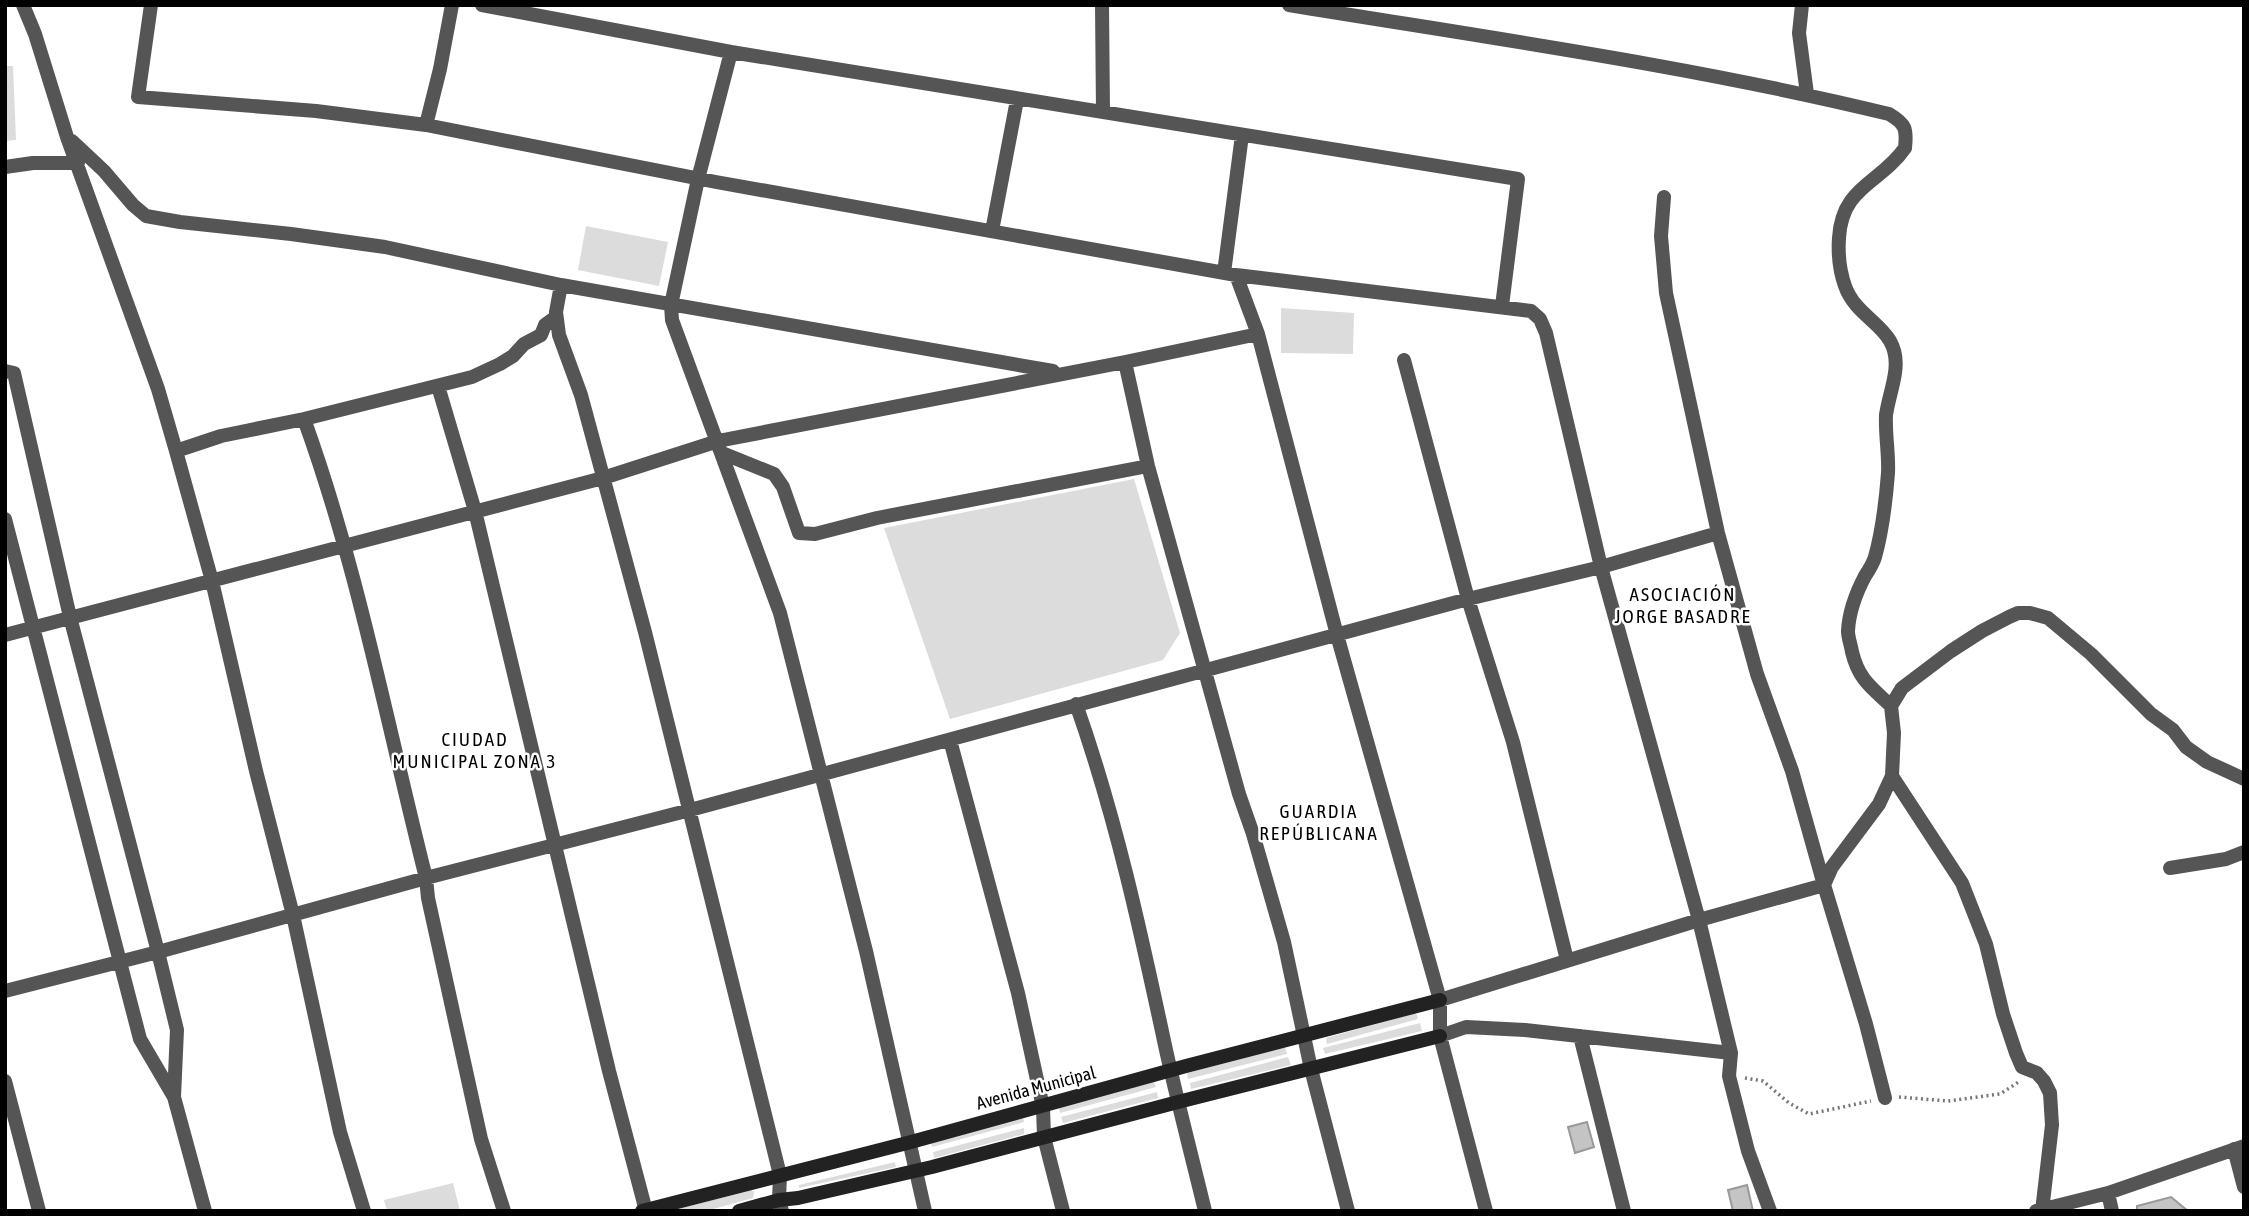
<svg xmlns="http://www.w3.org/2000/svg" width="2249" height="1216" font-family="'Asap Condensed',sans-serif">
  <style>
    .green { fill: #dcdcdc }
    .building { fill: #c4c4c4; stroke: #999; stroke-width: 2 }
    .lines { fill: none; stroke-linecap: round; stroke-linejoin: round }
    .path { stroke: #777; stroke-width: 3.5; stroke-dasharray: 2 3.5; stroke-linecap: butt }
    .street { stroke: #555; stroke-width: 14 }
    .secondary { stroke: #222; stroke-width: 14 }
    .labels { text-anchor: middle; stroke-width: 5; stroke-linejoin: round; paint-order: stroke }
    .street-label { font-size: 18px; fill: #000; stroke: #fff }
    .neighbourhood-label { font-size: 19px; letter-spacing: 2px; fill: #000; stroke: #fff }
  </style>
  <rect width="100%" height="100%" fill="#fff"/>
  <path class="green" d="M5,66h8l3,74 -11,1z
    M586,226l82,16 -9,44 -81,-16z
    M1281,308l73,5 -1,41 -72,-1z
    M1134,479l46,154 -17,27 -213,59 -66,-191z
    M1416,1013l2,6 -91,25 -1,-6z
    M1420,1023l2,8 -97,23 -2,-6z
    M1285,1047l2,7 -99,25 -1,-6z
    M1288,1057l3,8 -100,24 -1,-6z
    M1154,1082l2,5 -96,26 -1,-6z
    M1157,1092l1,6 -95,25 -2,-6z
    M1023,1117l1,5 -92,25 -1,-4z
    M1024,1128v6l-90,24 -1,-6z
    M895,1162l1,5 -97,21v-3z
    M453,1183l7,28h-73l-3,-11z
    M751,1190l3,2 -1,6 -47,13h-35z"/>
  <path class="building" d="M1587,1122l7,25 -19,6 -7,-26z
    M1747,1185l6,26h-20l-5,-21z
    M2171,1197l17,14h-51v-5z"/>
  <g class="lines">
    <path class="path" d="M1745,1078l18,3 26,22 20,11 62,-13
      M1899,1097l49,4 52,-7 20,-13"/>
    <path class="street" d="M23,5l12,29 32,103 91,252 18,62 36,130 44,190 37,144 47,217 24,79
      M151,5l-13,92 178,14 110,14 290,57 520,93 295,36 9,8 6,14 55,234 98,353 32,133 -2,23 19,75 22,60
      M482,5l249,47 787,127 -16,127
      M1102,5l1,107
      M1289,5c201,33 403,61 600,109 17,10 18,15 16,34 -25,36 -63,38 -66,90 -1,15 1,34 6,48 13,37 57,40 50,87 -2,14 -7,28 -9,42 -1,19 3,39 2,58 -2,26 -6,59 -13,84 -2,7 -6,13 -10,19 -9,17 -16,35 -17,55 0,7 3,14 4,21 7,28 19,35 39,54l3,27 -2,43 -13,28 -47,63 -8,18 -125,35 -259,80
      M1802,5l-3,28 8,61
      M731,52l-33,127 -27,126 1,15 108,293 86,338 59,260
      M426,125l14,-56 12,-64
      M72,141l32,30 29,34 13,11 34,6 111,12 94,13 176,38 492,86
      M5,167l28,-4h45
      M1664,197l-3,39 5,57 52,240 39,141 35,97 32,114 42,139 19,74
      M992,231l25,-131
      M1224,273l18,-138
      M1236,275l22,59 79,301 103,365v36l46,175
      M561,285l-5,27 3,23 22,60 64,237 135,543 -1,25 3,11
      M1404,360l64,239 45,143 54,218
      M1125,362l23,104 91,328 14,40 31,108 27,127 37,142
      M5,371l9,2 56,244 88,335 19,78 -3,67
      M438,386l37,125 134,560 37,140
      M304,419c54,149 83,305 122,459l2,20 53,241 23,72
      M176,451l45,-15 83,-17 168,-42 28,-13 13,-8 11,-12 17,-9 4,-10 11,-8
      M722,453l52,21 9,13 16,46 16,1 62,-16 271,-52
      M5,519l135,520 34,58 31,114
      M5,635l598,-157 115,-37 407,-79 133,-28
      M1076,704c40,113 65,229 90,346 12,54 26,107 39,161
      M1891,706l11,-18 49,-37 31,-20 27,-14 9,-4h12l18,5 43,36 60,60 22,16 13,17 21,15 37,17
      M950,740l68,253 25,114 1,30 19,74
      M1892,776l70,107 24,61 17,70 13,39 6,14 15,6 7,8 6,12 2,32 -10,86
      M2170,868l56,-9 18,-7
      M5,991l153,-39 268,-74 264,-68 778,-211 133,-32 117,-34
      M1440,1036l26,-9 59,3 206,23
      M1580,1036l44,175
      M5,1081l34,130
      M2234,1149l10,38
      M2108,1193l4,18
      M2036,1211l72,-18 136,-47"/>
    <path class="secondary" d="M642,1211l269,-69 275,-76 254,-66
      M739,1211l40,-11 19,-2 134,-31 246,-65 262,-66"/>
  </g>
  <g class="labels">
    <g class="street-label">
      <text transform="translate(1036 1088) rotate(-15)" y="6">Avenida Municipal</text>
    </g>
    <g class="neighbourhood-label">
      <text x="1683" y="601">ASOCIACIÓN<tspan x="1683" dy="22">JORGE BASADRE</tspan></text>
      <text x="475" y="746">CIUDAD<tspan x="475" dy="22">MUNICIPAL ZONA 3</tspan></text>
      <text x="1319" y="818">GUARDIA<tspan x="1319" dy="22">REPÚBLICANA</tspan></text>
    </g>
  </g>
  <rect width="2249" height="1216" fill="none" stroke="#000000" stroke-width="14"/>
</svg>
